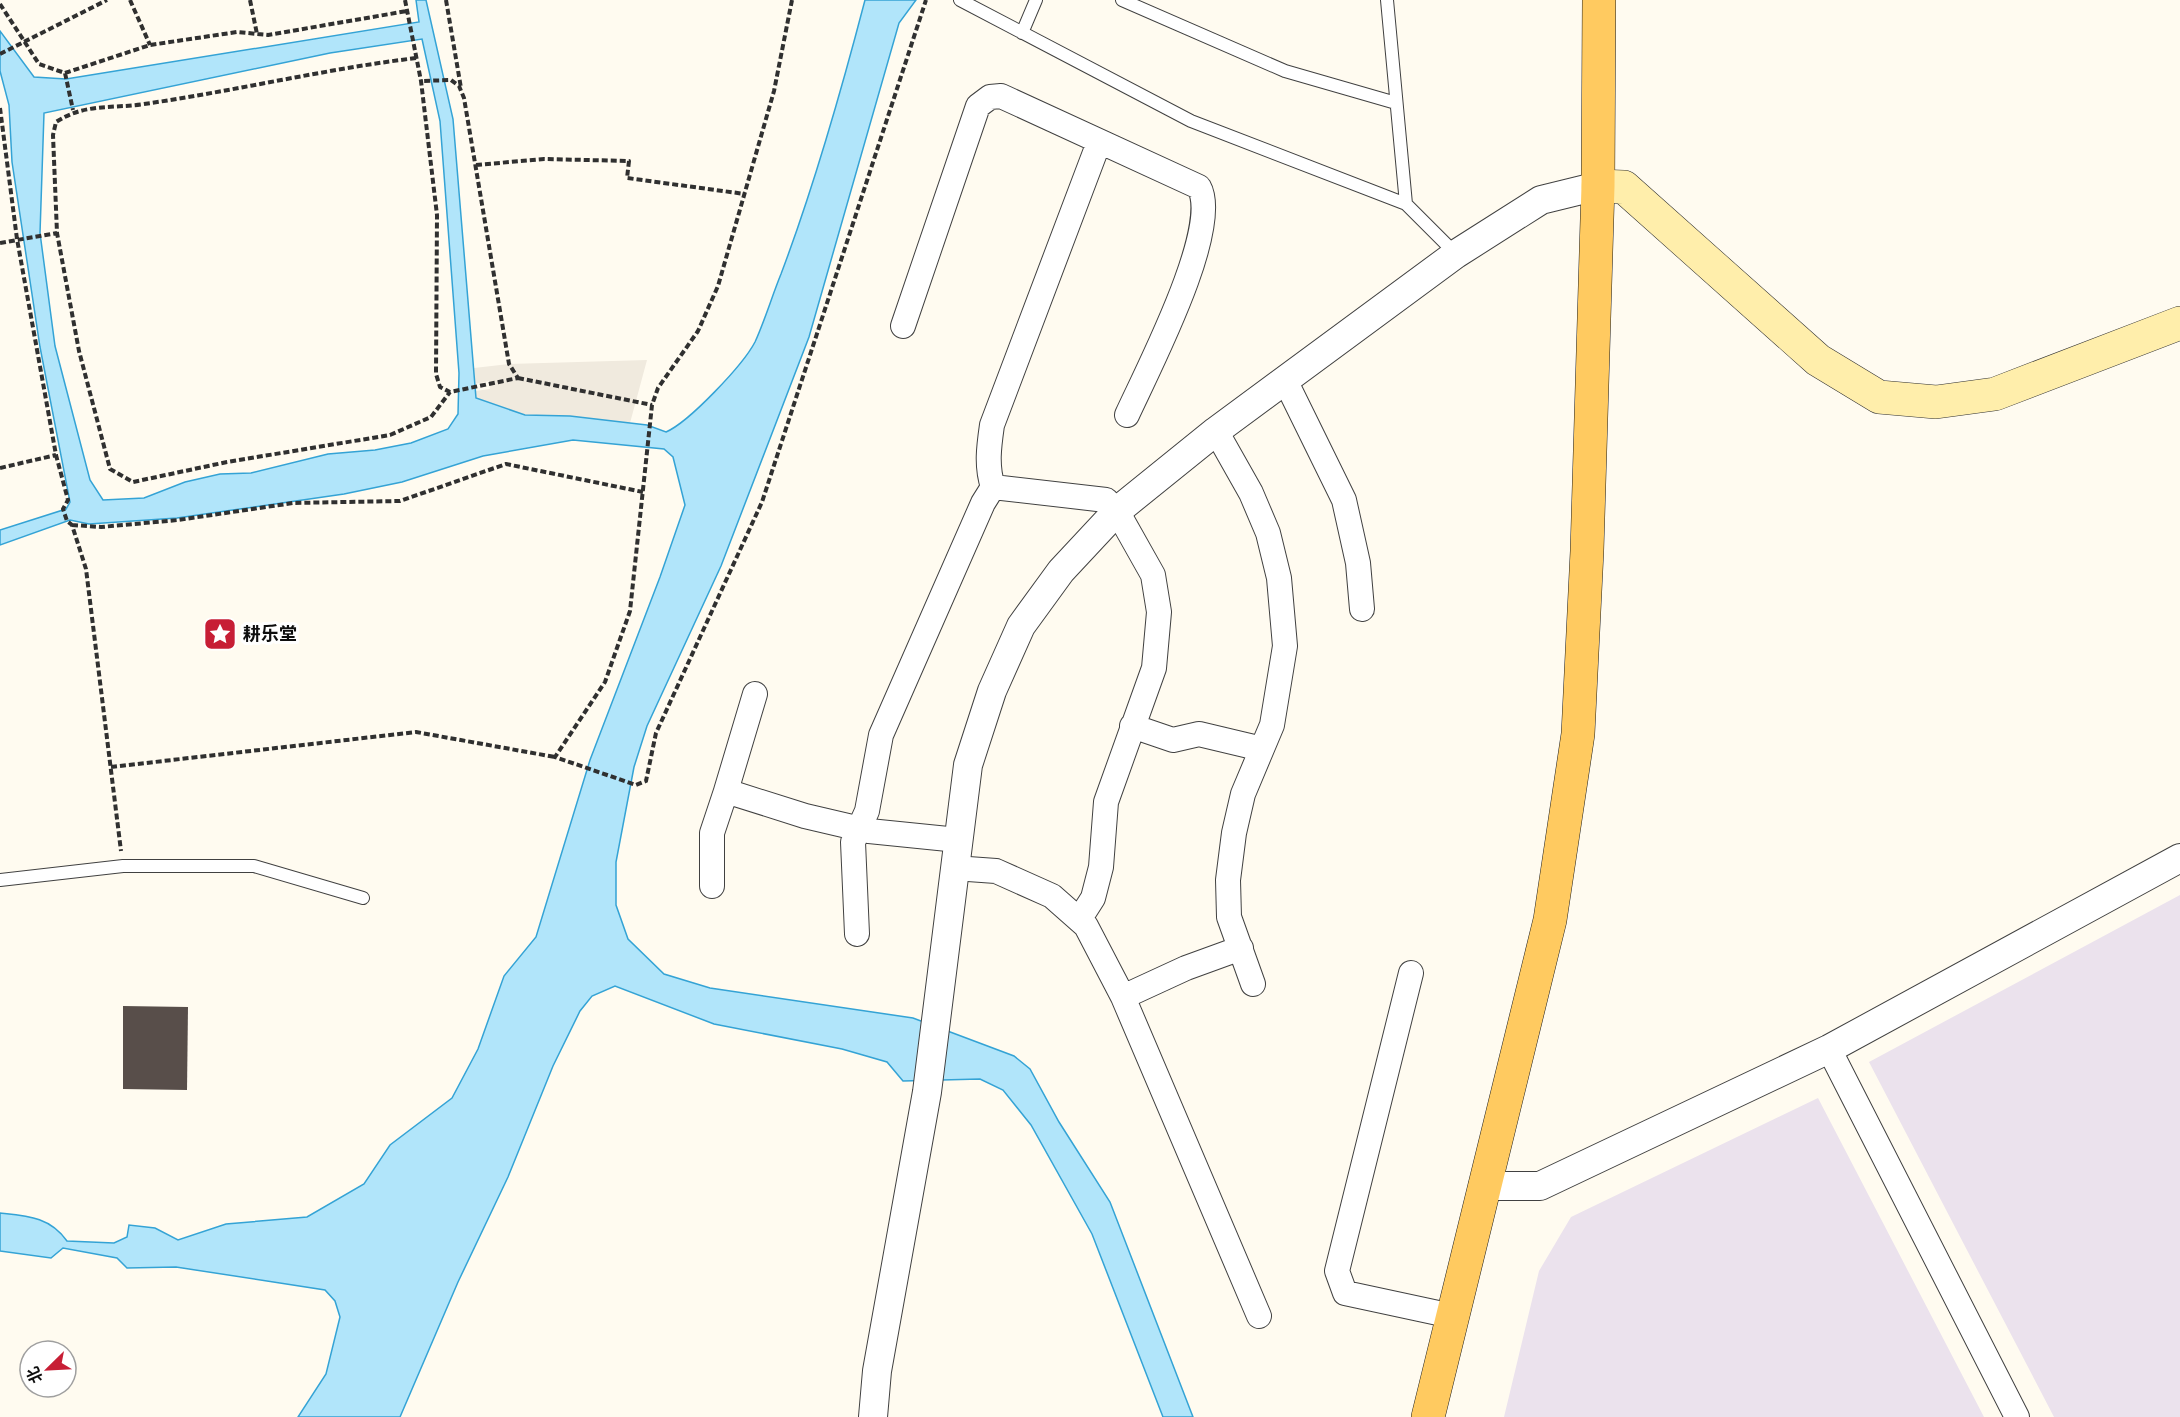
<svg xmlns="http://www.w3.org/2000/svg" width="2180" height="1417" font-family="'PT Serif','Noto Sans SC',serif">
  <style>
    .industrial { fill: #ebe2ed }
    .plaza { fill: #f0eade }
    .water { fill: #b1e5fa; stroke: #34a3d5; stroke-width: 1.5; fill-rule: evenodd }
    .building { fill: #584e4a }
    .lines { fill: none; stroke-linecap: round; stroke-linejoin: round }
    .service-casing { stroke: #414141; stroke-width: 14 }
    .minor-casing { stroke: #414141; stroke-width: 26 }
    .tertiary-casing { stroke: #414141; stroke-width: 30 }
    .secondary-casing { stroke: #303030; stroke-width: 34 }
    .primary-casing { stroke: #1f1f1f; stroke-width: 34 }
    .path { stroke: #303030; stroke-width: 4; stroke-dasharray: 6 3; stroke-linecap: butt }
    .service { stroke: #fff; stroke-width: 12 }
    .minor { stroke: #fff; stroke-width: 24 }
    .tertiary { stroke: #fff; stroke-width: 28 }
    .secondary { stroke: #ffeeab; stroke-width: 33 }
    .primary { stroke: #ffca60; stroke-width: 33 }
    .labels { text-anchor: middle; stroke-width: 6; stroke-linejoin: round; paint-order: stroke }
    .poi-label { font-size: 18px; font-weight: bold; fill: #0e0e0e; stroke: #fff; text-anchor: start }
  </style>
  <rect width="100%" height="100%" fill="#fffbf0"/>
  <path class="industrial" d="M2180,895v522h-126l-185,-355z
    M1818,1098l166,319h-480l35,-146 32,-54z"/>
  <path class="plaza" d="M647,360l-17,63 -105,-8 -50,-17v-7l15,-2 -1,-8 -14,3 -1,-16 35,-4z"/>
  <path class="water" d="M416,0h10l27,119 23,279 49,17 45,1 77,9 19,7c23,-10 77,-67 89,-90 10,-22 17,-46 26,-68 34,-90 60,-182 84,-274h51l-17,23 -90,314 -88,229 -74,160 -13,41 -18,95v43l12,34 36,35 46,14 203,30 101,38 16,13 29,53 51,80 83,215h-30l-71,-183 -61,-109 -28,-35 -23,-11 -77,2 -16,-19 -45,-13 -128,-25 -99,-38 -23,10 -12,15 -27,55 -45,111 -50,105 -58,135h-102l28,-43 14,-57 -5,-16 -10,-11 -149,-23 -49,1 -10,-10 -54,-10 -12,10 -51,-7v-38c28,3 50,4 67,28l47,2 13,-6 2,-12 26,3 23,12 48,-16 81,-7 57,-33 26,-39 62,-47 26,-49 26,-73 32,-39 54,-177 70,-183 25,-72 -12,-48 -9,-8 -91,-9 -90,16 -81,26 -58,12 -167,24 -88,6 -19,-4 -70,25v-15l66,-21 4,-7 -30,-155 -28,-185 -3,-57 -9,-34v-40l34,46 32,2 353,-57zM422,39l18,82 19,252 -1,41 -10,15 -37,14 -36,7 -47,4 -77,19 -31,1 -35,8 -41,16 -41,2 -13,-20 -35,-134 -15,-113 4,-120 286,-60z"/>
  <path class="building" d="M123,1006l65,1 -1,83 -64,-1z"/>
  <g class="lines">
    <defs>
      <path id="service" d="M960,0l231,121 215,83 50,50
        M1122,0l163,71 111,32
        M1387,0l19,204
        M1022,33l14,-33
        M0,880l123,-14h131l109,32"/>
      <path id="minor" d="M903,326l75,-220 12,-9 11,-1 198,91c23,41 -52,184 -72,228
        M1286,382l58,118 14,63 4,46
        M1216,431l35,62 17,40 11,45 6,68 -13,79 -29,69 -9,39 -6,47 1,37 24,67
        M755,694l-29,97 79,25 64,15 89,9
        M1132,726l41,14 26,-6 63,15
        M954,868l42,3 56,25 34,30 37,71 136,319
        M712,886v-53l14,-42
        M1079,920l14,-22 8,-31 5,-65 48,-134 5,-56 -6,-37 -36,-64 -11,-11 -113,-13c-7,-21 -4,-41 -1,-62l107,-283
        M857,934l-4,-92 14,-31 14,-76 102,-232 10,-16
        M1411,973l-74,298 8,22 107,23
        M1123,997l63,-29 55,-20
        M1829,1049l188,368"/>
      <path id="tertiary" d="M1483,1186h57l289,-137 351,-191
        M873,1417l4,-46 50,-279 41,-327 24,-74 29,-65 40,-55 56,-60 99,-80 240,-177 85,-54 57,-14"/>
      <path id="secondary" d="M1598,186l26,1 194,173 61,37 57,5 59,-8 185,-71"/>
      <path id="primary" d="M1428,1417l122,-497 28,-186 9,-183 11,-365 1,-186"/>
    </defs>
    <use href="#service" class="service-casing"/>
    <use href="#minor" class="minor-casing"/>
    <use href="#tertiary" class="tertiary-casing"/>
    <use href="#secondary" class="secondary-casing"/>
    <use href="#primary" class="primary-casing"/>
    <path class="path" d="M130,0l20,45
      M250,0l7,34
      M405,0l16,81 16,134 -1,159 4,13 10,5 68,-14 -9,-14 -45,-266 -5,-12 -8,-6 -30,1
      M446,0l15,88
      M792,0l-18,91 -56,195 -20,45 -40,57 -6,17 -22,206 -25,71 -50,75 81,28 10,-4 10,-48 106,-231 164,-502
      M0,4l39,60 26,9 85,-28 87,-13 31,3 139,-24
      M0,54l107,-54
      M416,58c-91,11 -181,33 -272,46 -33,5 -59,-1 -88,18l-3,13 4,98 22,118 31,118 23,13 94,-20 163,-27 41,-18 19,-25
      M65,73l8,37
      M0,108l17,131 39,216 12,45 -5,9 4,12 5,4 14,44 35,282
      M476,165l68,-6 85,2 -2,17 118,16
      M0,243l57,-10
      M518,378l134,27
      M0,468l56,-13
      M72,525l29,2 77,-7 115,-17 107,-2 106,-37 137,28
      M111,767l305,-35 139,25"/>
    <use href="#service" class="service"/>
    <use href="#minor" class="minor"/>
    <use href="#tertiary" class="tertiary"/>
    <use href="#secondary" class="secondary"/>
    <use href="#primary" class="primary"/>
  </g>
  <defs>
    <symbol id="sight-square" viewBox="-11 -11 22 22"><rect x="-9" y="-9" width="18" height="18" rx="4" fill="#c71e35" stroke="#fff"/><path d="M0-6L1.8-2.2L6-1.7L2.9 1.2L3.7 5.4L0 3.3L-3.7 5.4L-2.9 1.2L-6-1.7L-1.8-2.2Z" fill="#fff"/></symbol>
  </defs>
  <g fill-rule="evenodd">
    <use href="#sight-square" x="201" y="615" width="38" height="38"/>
  </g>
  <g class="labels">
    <g class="poi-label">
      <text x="243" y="640">耕乐堂</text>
    </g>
  </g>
  <g transform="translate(48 1369) rotate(246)"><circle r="28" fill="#ffffff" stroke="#9f9f9f" stroke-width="1.5"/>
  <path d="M0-4.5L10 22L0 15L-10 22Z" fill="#c71e35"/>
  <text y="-9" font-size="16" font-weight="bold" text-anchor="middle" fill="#0e0e0e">北</text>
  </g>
</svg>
